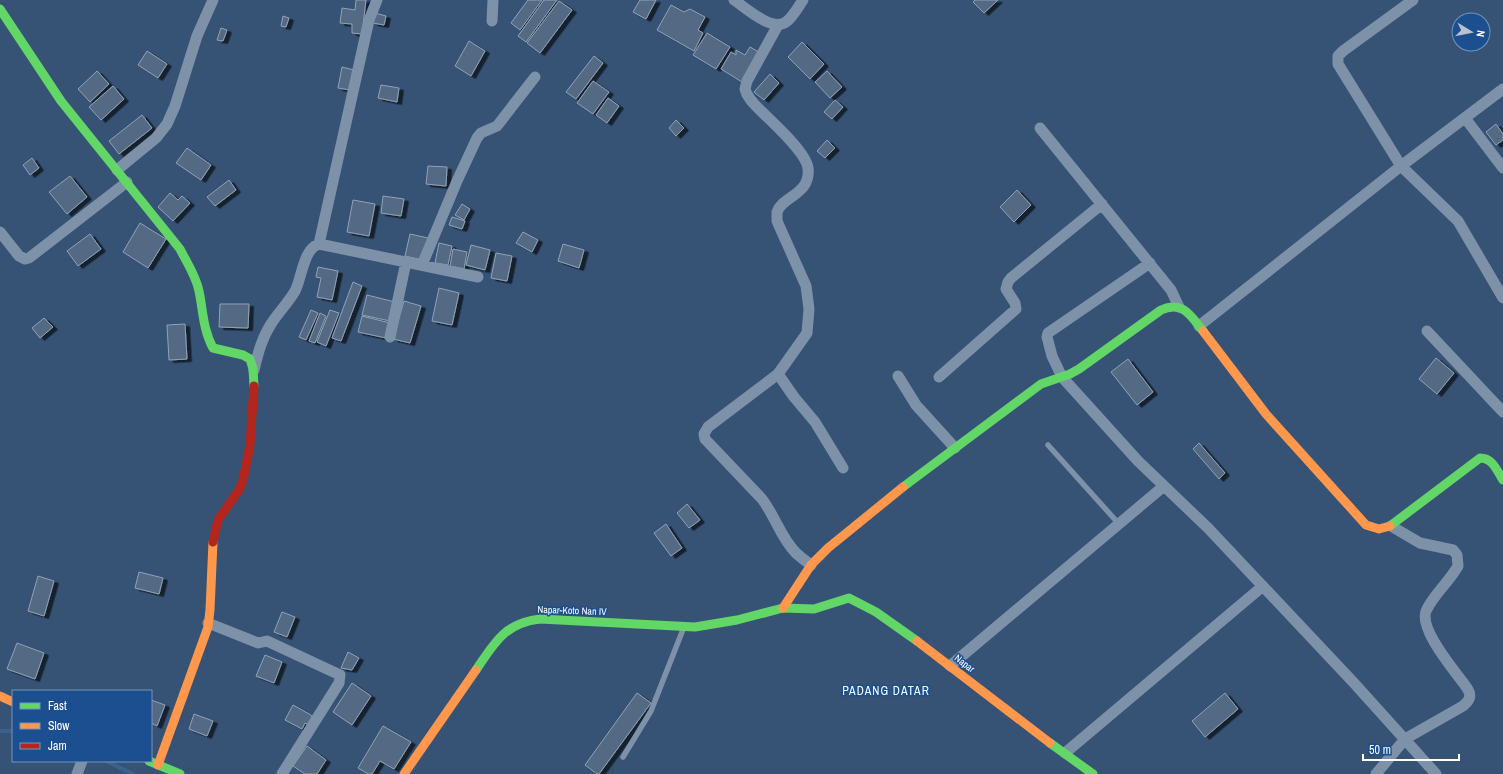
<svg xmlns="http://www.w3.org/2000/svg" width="1503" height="774" font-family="'Archivo Narrow',sans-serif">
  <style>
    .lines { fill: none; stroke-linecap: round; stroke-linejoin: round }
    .stream { stroke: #3b618d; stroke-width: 4 }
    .building { fill: #526984; stroke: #92a2b6; filter: url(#shadow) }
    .lane { stroke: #7d92a8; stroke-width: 5.5 }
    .street { stroke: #7d92a8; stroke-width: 11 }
    .fast { stroke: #63d668; stroke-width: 9 }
    .slow { stroke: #ff974d; stroke-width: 9 }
    .jam { stroke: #b3261e; stroke-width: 9 }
    .labels { text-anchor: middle; stroke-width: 3; stroke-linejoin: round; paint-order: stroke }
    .street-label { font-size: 10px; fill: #fff; stroke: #1b4f8f }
    .quarter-label { font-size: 12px; letter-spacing: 1px; fill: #fff; stroke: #1b4f8f }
  </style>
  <defs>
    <filter id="shadow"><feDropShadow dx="4.5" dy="2.5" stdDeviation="0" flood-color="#0009"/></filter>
  </defs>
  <rect width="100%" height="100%" fill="#365274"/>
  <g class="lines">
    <path class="stream" d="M0,731h13
      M106,761l27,13"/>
  </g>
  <path class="building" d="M356,0h10l-4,34 -10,-1v-9l-12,-1 2,-15 13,2z
    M528,0h14l-22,30 -9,-7z
    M544,0h13l-31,42 -8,-6z
    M640,0h16l-10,19 -13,-7z
    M975,0h23l-14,13 -11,-11z
    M559,1l13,9 -32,43 -13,-10z
    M671,5l13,7 6,-3 15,8 -7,13 5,3 -9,18 -37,-21z
    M375,13l11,3 -2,9 -11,-2z
    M283,16l6,2 -3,9 -5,-1z
    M221,28l6,2 -4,11 -6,-1z
    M707,33l23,14 -14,22 -23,-14z
    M469,41l16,10 -14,25 -16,-10z
    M802,42l22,22 -14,15 -22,-22z
    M750,47l9,5 -17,30 -21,-13 10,-17 5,3v-5l9,5z
    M147,51l20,13 -9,14 -20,-13z
    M594,56l9,7 -27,36 -10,-7z
    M342,67l12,3 -4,20 -12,-2z
    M97,71l12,13 -19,18 -12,-13z
    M827,71l15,16 -12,11 -15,-16z
    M770,74l9,9 -15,17 -10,-8z
    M593,81l16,11 -16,22 -16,-11z
    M381,85l18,3 -2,14 -19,-4z
    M113,86l11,13 -23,21 -12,-13z
    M608,98l11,8 -12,17 -11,-8z
    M835,100l8,7 -11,12 -8,-7z
    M142,115l10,13 -33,26 -10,-13z
    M676,120l8,8 -8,8 -7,-8z
    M1496,124l7,10v6l-7,5 -10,-13z
    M827,140l8,8 -10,10 -8,-7z
    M187,148l24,17 -10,15 -25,-17z
    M32,158l7,10 -9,7 -7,-10z
    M428,166l19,1 -1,19 -20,-2z
    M70,176l17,21 -20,17 -18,-22z
    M229,180l7,10 -21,16 -8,-9z
    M1017,190l14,15 -17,17 -14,-15z
    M170,193l8,7 4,-4 8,7 -17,18 -15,-14z
    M383,196l21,3 -3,17 -20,-3z
    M353,200l22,4 -6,32 -22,-4z
    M462,204l8,5 -6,11 -9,-5z
    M452,217l13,4 -3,8 -13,-4z
    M140,223l26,16 -18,29 -25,-16z
    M523,232l15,8 -6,12 -16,-9z
    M90,234l11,15 -23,17 -11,-15z
    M410,234l18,4 -5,22 -18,-4z
    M439,243l13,3 -4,19 -13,-2z
    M563,244l21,6 -5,18 -21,-7z
    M471,245l19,5 -5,20 -19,-5z
    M453,249l14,3 -3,17 -14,-3z
    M496,253l16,3 -5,25 -16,-3z
    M318,267l20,4 -6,29 -15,-3 4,-19 -5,-1z
    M353,282l9,4 -21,55 -9,-3z
    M439,288l20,5 -7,32 -20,-4z
    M367,295l28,7 -5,19 -28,-6z
    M404,301l17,5 -11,37 -17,-4z
    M220,304h29l-1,24 -29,-1z
    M311,310l7,3 -12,27 -7,-3z
    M330,310l9,3 -13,33 -9,-4z
    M320,313l6,3 -11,27 -6,-2z
    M362,316l28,7 -4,15 -28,-6z
    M44,318l9,9 -13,11 -8,-10z
    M185,324l2,35 -18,1 -2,-35z
    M1436,358l18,15 -17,21 -18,-15z
    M1128,359l25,33 -16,13 -26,-33z
    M1199,443l26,30 -6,6 -26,-30z
    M687,504l13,16 -11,8 -12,-15z
    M666,524l16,24 -11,8 -17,-23z
    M139,572l24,6 -4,16 -24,-6z
    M38,576l16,5 -10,35 -16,-5z
    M282,612l13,5 -8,20 -13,-5z
    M17,643l27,10 -9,26 -28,-10z
    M348,652l11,6 -7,12 -11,-2z
    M265,655l17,7 -8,21 -18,-7z
    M352,683l19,13 -19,29 -19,-13z
    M637,693l14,10 -52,71h-2l-12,-9z
    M1225,693l13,16 -33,28 -13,-16z
    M151,700l14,5 -8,21 -6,-3z
    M293,705l18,10 2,4 -3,7 -5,-3 -3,6 -17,-9z
    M194,714l19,7 -6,15 -18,-7z
    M383,726l28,16 -17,27 -14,-8 -8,13h-4l-10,-6z
    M307,746l19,14 -9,14h-12l-12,-8z"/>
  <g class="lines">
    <path class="lane" d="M1048,445l71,79
      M623,757l28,-46 33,-84"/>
    <path class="street" d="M734,0c12,8 38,32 52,22 7,-5 12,-15 17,-22
      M1413,0l-70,51 -5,5v8l63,102 57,55 45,77
      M492,21l1,-21
      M778,25l-31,56 -2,8c2,9 10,16 16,22 12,12 45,41 47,57 3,27 -26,28 -31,44 0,3 0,6 0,9l29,65 3,23 -2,24 -29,41 16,23 21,25 28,46
      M1465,118l38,50
      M1040,128l131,162 8,17
      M117,170l39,-32 11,-14 8,-18 22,-70 16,-36
      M0,232l19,24 6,3 4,-1 98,-76
      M319,244l50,-224 8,-20
      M1150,263l-102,70 -1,4 5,19 10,21 76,84 70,67 146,155 82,91
      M422,265l35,-84 20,-43 4,-5 16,-7 38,-49
      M1199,326l202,-160 102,-77
      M1427,331l76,81
      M390,337l16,-75
      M254,370c4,-17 8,-32 17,-46 7,-11 17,-21 24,-33 7,-13 8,-42 24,-47l159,33
      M778,374l-70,53 -4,7 1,5 57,60c13,17 19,39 34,54 4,4 10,8 15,12
      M898,376l18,29 39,43
      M939,377l77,-68 -1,-6 -9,-14 2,-7 3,-4 91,-74
      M208,623l50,20 9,-2 73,34 -1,8 -57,91
      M950,666l214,-180
      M1065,753l198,-167
      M77,774l5,-13
      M1376,774l29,-35 58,-33c7,-6 9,-10 4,-18 -11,-16 -51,-61 -40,-79 8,-16 22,-27 31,-43l-1,-11 -4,-5 -33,-7 -29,-17"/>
    <path class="fast" d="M0,9l61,92 119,148c7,14 16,27 19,42 4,19 4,39 14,57l30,7 7,4 3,10 1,17
      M903,487l138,-103 29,-10 9,-5 82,-59c22,-10 30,6 42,21
      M1390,526l90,-68c13,0 17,13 23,22
      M476,670c18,-26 28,-47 64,-51l155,8 42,-7 46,-12 31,1 35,-11 27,14 41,29
      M1050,743l43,31
      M149,761l31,13"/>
    <path class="slow" d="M1203,331l63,83 100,111 13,4 11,-3
      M783,608l28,-43 17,-17 75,-61
      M917,641l133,102
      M0,696l13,6
      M158,765l50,-138 2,-17 3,-68
      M404,774l72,-104"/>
    <path class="jam" d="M213,542l5,-22 21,-30 4,-10 7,-35 4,-59"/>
  </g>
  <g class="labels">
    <g class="street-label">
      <text transform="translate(572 610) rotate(2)" y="4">Napar-Koto Nan IV</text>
      <text transform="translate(965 663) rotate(38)" y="4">Napar</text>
    </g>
    <g class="quarter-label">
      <text x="886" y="695">PADANG DATAR</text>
    </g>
  </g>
  <rect x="12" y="690" width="140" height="72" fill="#1b4f8f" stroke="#7695bc"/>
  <rect x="20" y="703" width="20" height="6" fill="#63d668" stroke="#7695bc"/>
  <text x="48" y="710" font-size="12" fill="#ffffff">Fast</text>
  <rect x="20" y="723" width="20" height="6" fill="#ff974d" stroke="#7695bc"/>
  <text x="48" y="730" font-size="12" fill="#ffffff">Slow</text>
  <rect x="20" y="743" width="20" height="6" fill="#b3261e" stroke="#7695bc"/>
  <text x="48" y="750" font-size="12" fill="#ffffff">Jam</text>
  <g transform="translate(1471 32) rotate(100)"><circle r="19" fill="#1b4f8f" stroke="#7695bc"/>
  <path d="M0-3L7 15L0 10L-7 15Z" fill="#b9c2ce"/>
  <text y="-6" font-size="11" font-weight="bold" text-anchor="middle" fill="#ffffff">N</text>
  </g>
  <path d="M1363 754v6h96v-6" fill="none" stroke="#ffffff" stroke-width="2"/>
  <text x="1369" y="754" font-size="12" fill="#ffffff" stroke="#1b4f8f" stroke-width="3" paint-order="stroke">50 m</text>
</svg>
